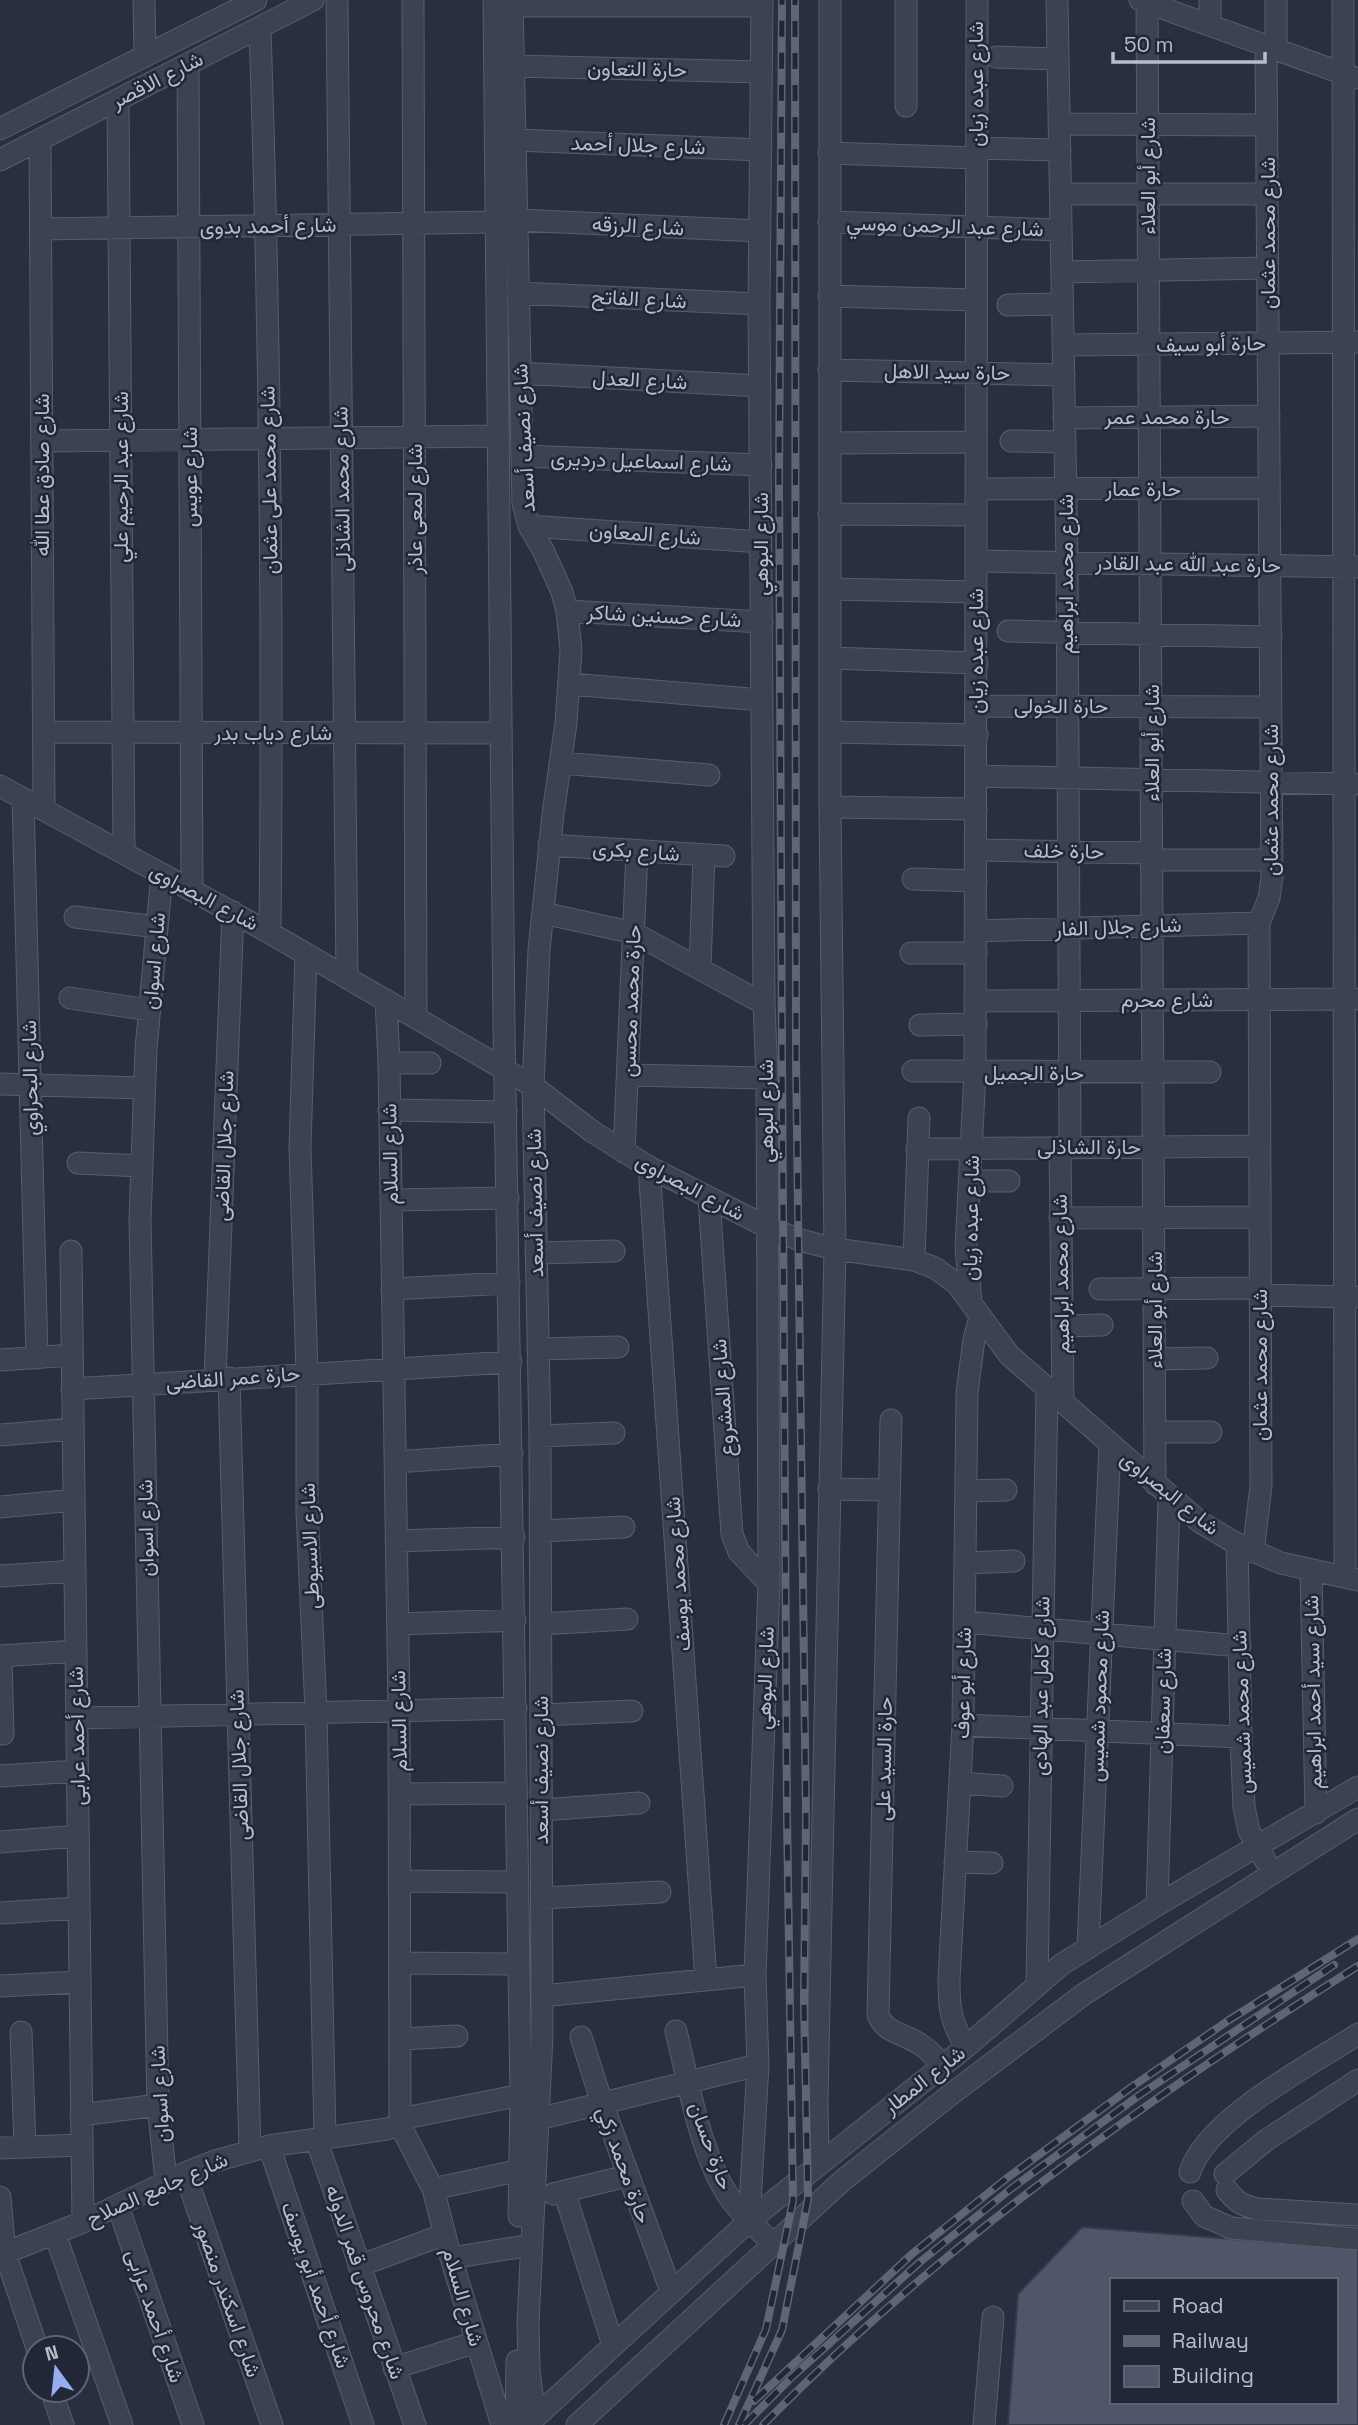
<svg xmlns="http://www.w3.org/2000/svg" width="1358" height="2425" font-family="'Space Grotesk',Vazirmatn,sans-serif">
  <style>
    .building { fill: #4f5669; stroke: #373c4a; stroke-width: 2; fill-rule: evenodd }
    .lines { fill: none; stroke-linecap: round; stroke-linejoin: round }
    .minor-casing { stroke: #575d6b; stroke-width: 23 }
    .minor { stroke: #3d4250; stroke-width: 21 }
    .rail-casing { stroke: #5f6577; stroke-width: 8 }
    .rail { stroke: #212736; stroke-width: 5; stroke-dasharray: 16; stroke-linecap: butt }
    .labels { text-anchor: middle; stroke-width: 5; stroke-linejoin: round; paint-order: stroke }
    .street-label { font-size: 21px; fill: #b9bdca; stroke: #212736 }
  </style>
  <rect width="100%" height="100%" fill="#292f40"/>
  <path class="building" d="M1082,2227l276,22v176h-350l10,-131zM1111,2280h224v122h-224z"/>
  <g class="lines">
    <defs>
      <path id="minor" d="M144,0l1,56
        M337,0l10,978
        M413,0l3,1018
        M494,0l10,1027 17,1068 -2,121
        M512,0l11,503 6,23 14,24 19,42 5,19 4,39 -5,73 -13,91 -14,136 -6,136 7,350 2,600 -14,287 1,47 6,48
        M906,0v106
        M1057,0l10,562 3,585
        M1140,0l215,78
        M1147,0l8,1484
        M1343,0l2,1577
        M512,6h250
        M1210,25v-25
        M260,27c10,302 13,604 10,906
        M1276,49v-49
        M996,57l62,2
        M188,64l4,826
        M514,66l247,6
        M118,100l6,753
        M1059,124l208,1
        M0,129l256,-129
        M40,140l4,670
        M515,140l246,10
        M976,148l84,2
        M829,153l147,5
        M0,160l313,-160
        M1061,194h206
        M517,220l243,11
        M829,222l232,8
        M41,229l455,-7
        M1062,272l205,-4
        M518,293l241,11
        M829,296l147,4
        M1008,305l54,-1
        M1063,345l295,-3
        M829,370l235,5
        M520,373l240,13
        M1064,418l205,-2
        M42,441l456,-5
        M1011,441l54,1
        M830,443l146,-1
        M522,456l239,9
        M976,489l292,-1
        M829,514l147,1
        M529,526l232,16
        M976,561l382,6
        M830,589l146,3
        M567,611l195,11
        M1008,631l263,6
        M830,658l147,5
        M570,684l192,16
        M977,706l294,1
        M44,732l457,1
        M830,732l147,3
        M560,763l149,12
        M976,776l379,8
        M0,786l270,147 263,153 60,46 56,35 118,60 33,13 35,9 79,11 21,8 22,16 52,71 191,167 37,22 44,19 77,17
        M23,799l14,559
        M830,807l146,2
        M549,845l175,11
        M976,850l177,3
        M1153,860h118
        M162,874l-16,175 -6,171 18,885 8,76
        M913,879l63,2
        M543,913l91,20 130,71
        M75,917l82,10
        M976,931l283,-8
        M911,953h65
        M306,954l-6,193 7,226v139l9,200 9,425
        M700,968l4,-113
        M70,998l79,12
        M386,1000l3,63 10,647 1,415 33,64 18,69 51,167
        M976,1001l379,-2
        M920,1025l56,-1
        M389,1063h41
        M913,1071l297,1
        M628,1075l139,3
        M0,1084l144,4
        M389,1110l117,2
        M1060,1147l3,254
        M917,1149l343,-3
        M624,1152l13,-301
        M78,1163l63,3
        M649,1167l57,813
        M970,1181h39
        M709,1198l23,336 7,18 30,32
        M391,1200l117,-2
        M1060,1218l200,-1
        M71,1251l12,971
        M536,1253l78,-2
        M914,1260l5,-142
        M392,1289l117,-6
        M1100,1289l160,-1
        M1260,1295l96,2
        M971,1302l-5,-55 9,-174 2,-1073
        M1062,1326l40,-1
        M538,1349l80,-2
        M1155,1359l52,-1
        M0,1360l72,-5
        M229,1378l21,773
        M215,1379l18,-467
        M72,1389l439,-27
        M891,1420l-13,595c7,18 25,18 40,28 10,6 17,13 24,22
        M1156,1432h55
        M0,1435l73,-6
        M540,1436l74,-3
        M395,1462l117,-8
        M829,1489l60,1
        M967,1491l39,-1
        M0,1507l74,-7
        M541,1531l83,-4
        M396,1541l118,-4
        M1237,1544l4,193 3,70 5,24 16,29
        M1253,1552l8,-66 -2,-563 10,-25 3,-21 -6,-832
        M967,1563l47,-2
        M1311,1571l5,242
        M0,1576l75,-5
        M965,1622l275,24
        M398,1624l117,-4
        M541,1624l86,-5
        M0,1656l76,-5
        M1,1656l2,78
        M541,1715l91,-4
        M77,1718l439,-10
        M963,1725l278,12
        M0,1776l77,-5
        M960,1783l42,3
        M400,1794l117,-1
        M541,1810l98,-7
        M0,1842l78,-6
        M955,1862l37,1
        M400,1881l118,1
        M542,1898l118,-6
        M1157,1905l12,-407
        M0,1913l79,-5
        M1088,1947l22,-503
        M401,1963l118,1
        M1037,1985l10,-598
        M0,1986l79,-4
        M542,1996l213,-21
        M676,2031c13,53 23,120 53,166 13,18 29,33 45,47
        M21,2032l4,115
        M581,2037l21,66 69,188
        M402,2039l55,-3
        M966,2047c-16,-26 -17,-39 -17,-68l14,-254 4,-332 7,-54 6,-22
        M81,2115l77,-10
        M400,2119l121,-24
        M538,2119l220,-54
        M316,2139l99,286
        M269,2146l94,279
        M0,2148l81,-3
        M818,2163l-1,-64 18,-850 -5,-442v-807
        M1190,2172c17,-54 121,-107 168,-138
        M185,2173l87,252
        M1225,2174l40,-33 93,-61
        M433,2189l87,-19
        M1227,2190c9,12 16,16 31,19l100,6
        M564,2191l49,154
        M553,2194l74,-18
        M0,2197l5,56 32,95
        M1193,2201l11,15 27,12 127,11
        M118,2206l75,219
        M749,2221l9,-156 -3,-90 14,-391 -2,-506 -3,-74 -5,-700 3,-304
        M55,2234l67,191
        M0,2255l83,-33 102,-49 30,-12 54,-15 118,-17 13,-4
        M451,2258l68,-11
        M359,2266l86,-32
        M394,2368l82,-26
        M51,2390l12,35
        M516,2425l1,-64
        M527,2425l222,-204 217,-174 96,-83 95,-59 201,-118
        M577,2425l265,-244 108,-86 134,-101 274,-175
        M984,2425l9,-108"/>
    </defs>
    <use href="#minor" class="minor-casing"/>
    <use href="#minor" class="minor"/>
    <defs>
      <path id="rail" d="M754,2401l158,-147 95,-76 126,-92 96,-66 129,-81
        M724,2425l42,-96 27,-128 -6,-384 -5,-758 -3,-578 3,-481
        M739,2425l43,-95 26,-131 -4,-199 2,-184 -10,-757 -1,-1059
        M744,2425l48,-48 128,-115 92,-74 129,-94 193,-129
        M763,2425c176,-179 383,-326 595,-459"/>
    </defs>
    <use href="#rail" class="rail-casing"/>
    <use href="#rail" class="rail"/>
  </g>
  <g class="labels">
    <g class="street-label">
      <text transform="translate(637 69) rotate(1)" y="7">حارة التعاون</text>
      <text transform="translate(157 80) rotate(-27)" y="7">شارع الاقصر</text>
      <text transform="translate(976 84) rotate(-90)" y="7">شارع عبده زيان</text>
      <text transform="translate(638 145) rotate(2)" y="7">شارع جلال أحمد</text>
      <text transform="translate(1148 176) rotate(-90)" y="7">شارع أبو العلاء</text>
      <text transform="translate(268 226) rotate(-1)" y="7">شارع أحمد بدوى</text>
      <text transform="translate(638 226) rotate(3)" y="7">شارع الرزقه</text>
      <text transform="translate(945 226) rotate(2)" y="7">شارع عبد الرحمن موسي</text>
      <text transform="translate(1268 233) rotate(-90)" y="7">شارع محمد عثمان</text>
      <text transform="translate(639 299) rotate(3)" y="7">شارع الفاتح</text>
      <text transform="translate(1211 344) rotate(-1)" y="7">حارة أبو سيف</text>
      <text transform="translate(947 372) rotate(1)" y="7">حارة سيد الاهل</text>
      <text transform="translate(640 380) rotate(3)" y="7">شارع العدل</text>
      <text x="1167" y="424">حارة محمد عمر</text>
      <text transform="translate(524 438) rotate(-93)" y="7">شارع نصيف أسعد</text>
      <text transform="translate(641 461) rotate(2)" y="7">شارع اسماعيل درديرى</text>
      <text transform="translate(42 475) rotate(-90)" y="7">شارع صادق عطا الله</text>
      <text transform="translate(121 477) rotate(-90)" y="7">شارع عبد الرحيم علي</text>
      <text transform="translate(190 477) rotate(-90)" y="7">شارع عويس</text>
      <text transform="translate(269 480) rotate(-91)" y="7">شارع محمد على عثمان</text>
      <text transform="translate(342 489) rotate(-91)" y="7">شارع محمد الشاذلى</text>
      <text x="1143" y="496">حارة عمار</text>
      <text transform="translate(415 509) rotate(-90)" y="7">شارع لمعى عاذر</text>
      <text transform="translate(645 534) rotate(4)" y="7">شارع المعاون</text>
      <text transform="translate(761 544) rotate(-90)" y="7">شارع البوهي</text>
      <text transform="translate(1188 564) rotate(1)" y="7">حارة عبد الله عبد القادر</text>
      <text transform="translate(1066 574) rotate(-90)" y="7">شارع محمد ابراهيم</text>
      <text transform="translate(664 616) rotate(3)" y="7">شارع حسنين شاكر</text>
      <text transform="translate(976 651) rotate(-90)" y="7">شارع عبده زيان</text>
      <text x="1061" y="713">حارة الخولى</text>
      <text x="273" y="740">شارع دياب بدر</text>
      <text transform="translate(1152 743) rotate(-90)" y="7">شارع أبو العلاء</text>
      <text transform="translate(1271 800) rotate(-90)" y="7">شارع محمد عثمان</text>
      <text transform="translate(636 851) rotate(4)" y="7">شارع بكرى</text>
      <text transform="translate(1064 851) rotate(1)" y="7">حارة خلف</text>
      <text transform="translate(204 897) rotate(28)" y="7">شارع البصراوى</text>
      <text transform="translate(1118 927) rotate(-2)" y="7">شارع جلال الفار</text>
      <text transform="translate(154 961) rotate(-85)" y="7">شارع اسوان</text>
      <text x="1167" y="1007">شارع محرم</text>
      <text transform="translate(631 1001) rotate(-88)" y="7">حارة محمد محسن</text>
      <text x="1034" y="1080">حارة الجميل</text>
      <text transform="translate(30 1078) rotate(-91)" y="7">شارع البحراوي</text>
      <text transform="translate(766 1111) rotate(-90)" y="7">شارع البوهي</text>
      <text transform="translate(224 1146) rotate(-88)" y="7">شارع جلال القاضى</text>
      <text x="1089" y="1154">حارة الشاذلى</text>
      <text transform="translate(390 1154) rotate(-91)" y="7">شارع السلام</text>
      <text transform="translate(690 1187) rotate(28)" y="7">شارع البصراوى</text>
      <text transform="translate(535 1203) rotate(-91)" y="7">شارع نصيف أسعد</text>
      <text transform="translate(971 1218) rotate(-89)" y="7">شارع عبده زيان</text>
      <text transform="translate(1061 1274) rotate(-91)" y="7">شارع محمد ابراهيم</text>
      <text transform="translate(1155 1310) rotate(-90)" y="7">شارع أبو العلاء</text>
      <text transform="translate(1260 1365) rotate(-90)" y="7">شارع محمد عثمان</text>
      <text transform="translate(233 1378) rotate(-4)" y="7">حارة عمر القاضى</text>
      <text transform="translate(723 1398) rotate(-94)" y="7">شارع المشروع</text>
      <text transform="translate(1170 1493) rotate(39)" y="7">شارع البصراوى</text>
      <text transform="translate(146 1528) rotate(-91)" y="7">شارع اسوان</text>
      <text transform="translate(310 1546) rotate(-92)" y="7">شارع الاسيوطى</text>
      <text transform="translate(678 1574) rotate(-94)" y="7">شارع محمد يوسف</text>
      <text transform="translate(765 1678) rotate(-88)" y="7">شارع البوهي</text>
      <text transform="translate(963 1683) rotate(-89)" y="7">شارع أبو عوف</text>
      <text transform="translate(1041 1686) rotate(-89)" y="7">شارع كامل عبد الهادى</text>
      <text transform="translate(1313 1692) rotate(-91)" y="7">شارع سيد أحمد ابراهيم</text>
      <text transform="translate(1099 1696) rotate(-88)" y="7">شارع محمود شميس</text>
      <text transform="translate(1163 1701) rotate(-89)" y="7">شارع سعفان</text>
      <text transform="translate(1242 1712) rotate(-92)" y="7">شارع محمد شميس</text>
      <text transform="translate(399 1721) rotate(-91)" y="7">شارع السلام</text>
      <text transform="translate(77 1736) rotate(-91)" y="7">شارع أحمد عرابى</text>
      <text transform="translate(884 1759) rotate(-89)" y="7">حارة السيد على</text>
      <text transform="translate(239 1765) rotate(-92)" y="7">شارع جلال القاضى</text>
      <text transform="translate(541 1770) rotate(-90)" y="7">شارع نصيف أسعد</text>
      <text transform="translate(924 2080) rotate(-38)" y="7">شارع المطار</text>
      <text transform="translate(160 2094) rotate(-93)" y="7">شارع اسوان</text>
      <text transform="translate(711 2146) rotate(70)" y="7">حارة حسان</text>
      <text transform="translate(624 2165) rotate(70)" y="7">حارة محمد زكي</text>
      <text transform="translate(157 2189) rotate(-24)" y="7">شارع جامع الصلاح</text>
      <text transform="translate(365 2282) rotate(71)" y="7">شارع محروس قمر الدوله</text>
      <text transform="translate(316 2285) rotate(71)" y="7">شارع أحمد أبو يوسف</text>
      <text transform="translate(463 2297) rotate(74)" y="7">شارع السلام</text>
      <text transform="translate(228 2299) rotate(71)" y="7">شارع اسكندر منصور</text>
      <text transform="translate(155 2316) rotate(71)" y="7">شارع أحمد عرابى</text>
    </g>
  </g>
  <rect x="1110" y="2278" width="228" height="126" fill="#212736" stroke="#5e6371" stroke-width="2"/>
  <rect x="1124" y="2301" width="35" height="10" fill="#3d4250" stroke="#5e6371" stroke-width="2"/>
  <text x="1172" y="2313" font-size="21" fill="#b9bdca">Road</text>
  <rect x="1124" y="2336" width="35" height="10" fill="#5f6577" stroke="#5e6371" stroke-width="2"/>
  <text x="1172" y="2348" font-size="21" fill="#b9bdca">Railway</text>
  <rect x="1124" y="2366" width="35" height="21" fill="#4f5669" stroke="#5e6371" stroke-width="2"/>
  <text x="1172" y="2383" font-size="21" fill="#b9bdca">Building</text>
  <g transform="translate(56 2369) rotate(345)"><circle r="33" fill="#212736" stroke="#5e6371" stroke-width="2"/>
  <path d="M0-5L12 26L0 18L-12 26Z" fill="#98adf1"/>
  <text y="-10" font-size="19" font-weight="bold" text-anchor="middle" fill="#b9bdca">N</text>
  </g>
  <path d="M1113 52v10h152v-10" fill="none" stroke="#b9bdca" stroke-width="3.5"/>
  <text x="1124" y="52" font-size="21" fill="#b9bdca" stroke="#212736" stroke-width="5" paint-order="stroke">50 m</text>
</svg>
